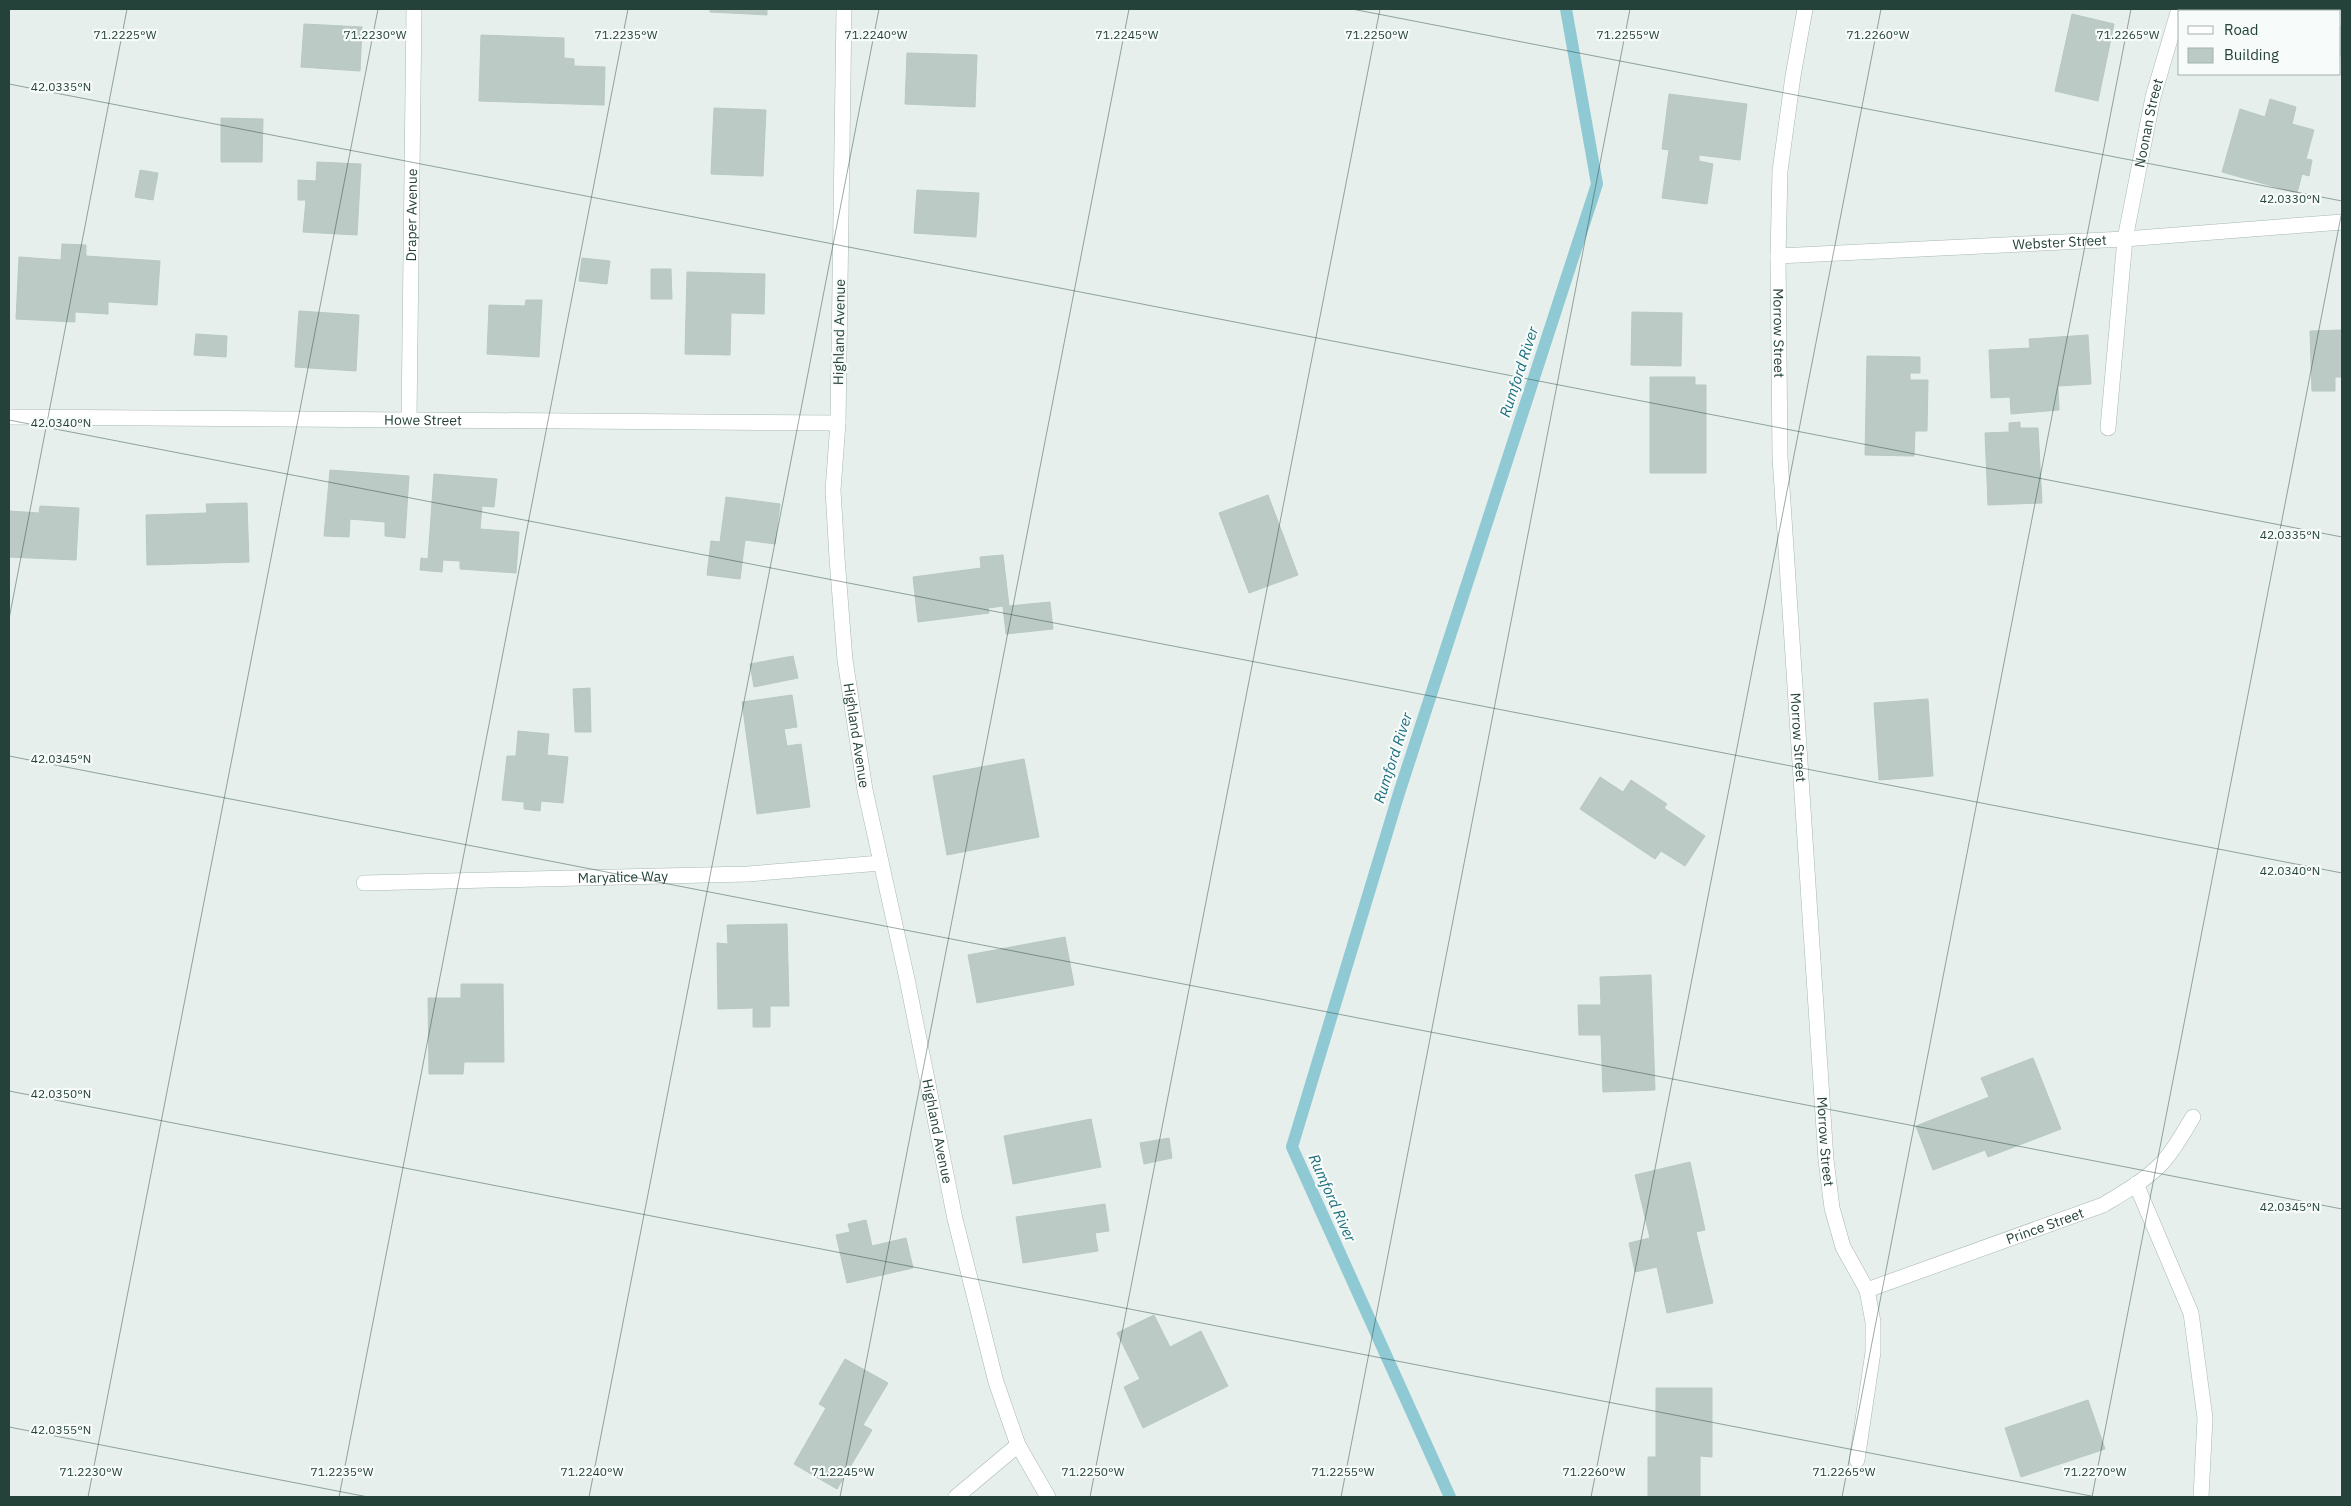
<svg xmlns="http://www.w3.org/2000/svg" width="2351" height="1506" font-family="'IBM Plex Sans',sans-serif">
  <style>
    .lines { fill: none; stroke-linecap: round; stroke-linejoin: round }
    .stream { stroke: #8ec9d4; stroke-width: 12 }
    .building { fill: #bbcac4; stroke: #b8c9c2 }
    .lane-casing { stroke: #a8b8b2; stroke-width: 16 }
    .street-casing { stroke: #a8b8b2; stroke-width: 16 }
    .lane { stroke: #fff; stroke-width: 15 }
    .street { stroke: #fff; stroke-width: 15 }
    .ticks { fill: none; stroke: #24423a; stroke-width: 1; stroke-opacity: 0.45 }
    .labels { text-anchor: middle; stroke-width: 4.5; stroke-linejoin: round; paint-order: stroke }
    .street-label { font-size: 14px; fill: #24423a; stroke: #f7fbf9 }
    .water-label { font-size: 15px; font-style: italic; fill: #1c6f80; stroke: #f7fbf9 }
    .ticks-label { font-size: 12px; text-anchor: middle; fill: #24423a; stroke: #f7fbf9; stroke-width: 4.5; stroke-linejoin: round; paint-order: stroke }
  </style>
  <rect width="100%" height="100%" fill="#e6efeb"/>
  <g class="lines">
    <path class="stream" d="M1450,1497l-158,-350 107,-354 198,-609 -31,-175"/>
  </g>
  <path class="building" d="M710,9h57v6l-57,-3z
    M2267,9h42l-1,2h-32z
    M2072,14l42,10 -16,77 -43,-10z
    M304,24l58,3 -2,44 -59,-4z
    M2340,26l2,1v29h-2z
    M481,35l83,3v20l10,1v7l31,1 -1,38 -125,-4z
    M907,53l70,2 -2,52 -70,-3z
    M1669,94l78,10 -7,56 -41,-5v6l14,3 -6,40 -45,-6 7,-48 -7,-1z
    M2270,99l26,8 -4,17 22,6 -8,29 6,1 -3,16 -7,-2 -5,19 -75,-21 18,-63 25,8z
    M714,108l52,2 -3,66 -52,-2z
    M221,118l42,1 -1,43h-41z
    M317,162l44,2 -4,71 -54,-3 3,-32h-8v-20l18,1z
    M140,170l18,3 -5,27 -18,-3z
    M917,190l62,3 -3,44 -62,-4z
    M62,244l24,1v11l74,5 -3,44 -49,-3v12l-33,-2v10l-59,-3 3,-62 42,3z
    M582,258l28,3 -3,23 -28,-3z
    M651,269h20l1,30h-21z
    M687,272l78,2 -1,40 -33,-1 -1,42 -45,-1z
    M526,300h16l-3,57 -52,-3 2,-49 36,1z
    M299,311l60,4 -3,56 -61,-4z
    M1632,312l50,1 -1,53 -50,-1z
    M2342,330v47h-7v14h-23l-2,-60z
    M196,334l31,2 -1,21 -32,-2z
    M2088,335l3,49 -33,2 1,24 -48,4 -1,-17 -19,1 -2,-48 41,-2 -1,-9z
    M1867,356l53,1v16h-10v7h18l-1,51h-12l-1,25 -49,-1z
    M1650,377h45v8h11v88h-56z
    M2020,422v6h18l4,75 -54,2 -3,-72 24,-1v-9z
    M330,470l79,6 -4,62 -20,-2v-14l-35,-3 -1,18 -25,-1z
    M434,474l63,5 -3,28 -12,-1 -2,23 39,3 -3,41 -56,-4v-8l-17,-1 -1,12 -22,-2 1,-12 7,1z
    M1268,495l30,80 -49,18 -30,-80z
    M726,497l54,7 -5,40 -30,-4 -5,39 -33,-4 4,-34 9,1z
    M247,503l2,59 -102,3 -1,-50 61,-2 -1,-9z
    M40,506l39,2 -3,52 -67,-3v-46l30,2z
    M1003,555l6,51 41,-4 3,27 -47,5 -3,-28 -15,2 1,5 -71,9 -5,-45 68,-9 -1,-11z
    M793,656l5,22 -44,9 -4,-23z
    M590,688l1,44h-16l-2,-43z
    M792,695l5,32 -13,2 3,17 14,-2 9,63 -53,7 -15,-112z
    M1928,699l5,77 -54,4 -5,-77z
    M518,731l31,3 -2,21 21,2 -5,46 -22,-2 -1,10 -16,-2v-7l-22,-2 5,-44h9z
    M1024,759l15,78 -92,18 -14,-79z
    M1600,777l23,15 8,-12 36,24 -3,4 41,28 -20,30 -24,-15 -6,8 -75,-50z
    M787,924l2,82h-19v21h-17v-19l-35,1 -1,-66 11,1 -1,-19z
    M1065,937l9,48 -97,18 -9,-48z
    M1651,975l4,115 -52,2 -2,-57h-22l-1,-30h23l-1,-28z
    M461,984h42l1,78h-40l-1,12h-34l-1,-76h33z
    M2033,1058l28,71 -73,28 -3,-7 -52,20 -17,-44 73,-29 -8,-19z
    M1091,1119l10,48 -88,17 -9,-48z
    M1169,1138l3,20 -28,6 -4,-21z
    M1690,1162l15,68 -9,2 17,71 -46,10 -10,-46 -22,5 -6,-29 21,-5 -15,-63z
    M1105,1204l4,27 -14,2 3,18 -75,12 -7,-46z
    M866,1220l6,26 34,-8 7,30 -66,15 -11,-48 14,-3 -2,-8z
    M1154,1315l16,32 31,-16 27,55 -85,42 -19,-41 16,-8 -23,-46z
    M845,1359l43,24 -25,42 9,5 -35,59 -43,-25 32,-56 -7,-4z
    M1656,1388h56v69l-12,-1v41h-52v-40h8z
    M2088,1400l17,49 -84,28 -16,-49z"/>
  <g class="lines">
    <defs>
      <path id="lane" d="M2136,1184l55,129 14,105 -4,79"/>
      <g id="street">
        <path id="s1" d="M844,9l-6,414 -5,67 4,68 8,102 20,130 42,189 48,240 41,163 22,63 30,52"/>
        <path id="s2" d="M1805,9l-12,67 -13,95 -2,85 2,201 46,703 6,48 11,39 24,43 6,32v30l-16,108"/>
        <path id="s3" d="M1778,256l347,-17 217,-17"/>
        <path id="s4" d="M9,417l829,6"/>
        <path id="s5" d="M409,420l5,-411"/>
        <path id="s6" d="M2108,428l17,-189 28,-142 26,-88"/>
        <path id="s7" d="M364,883l384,-9 133,-11"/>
        <path id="s8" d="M1867,1290l236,-85c20,-12 41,-24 57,-40 14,-14 23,-32 33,-48"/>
        <path d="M956,1497l62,-52"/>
      </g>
    </defs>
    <use href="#lane" class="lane-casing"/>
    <use href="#street" class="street-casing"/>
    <use href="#lane" class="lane"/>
    <use href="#street" class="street"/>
  </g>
  <path class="ticks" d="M1352,9l990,192M9,84l2333,453M9,420l2333,453M9,619l118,-610M9,756l2333,453M9,1091l2087,406M9,1427l359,70M88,1497l290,-1488M339,1497l289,-1488M589,1497l290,-1488M840,1497l289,-1488M1090,1497l290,-1488M1341,1497l289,-1488M1591,1497l290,-1488M1842,1497l289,-1488M2092,1497l250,-1286"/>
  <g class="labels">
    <g class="street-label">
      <text dy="5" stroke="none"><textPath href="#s6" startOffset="308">Noonan Street</textPath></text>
      <text dy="5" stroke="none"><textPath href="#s5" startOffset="205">Draper Avenue</textPath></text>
      <text dy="5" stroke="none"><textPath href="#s3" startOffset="282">Webster Street</textPath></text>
      <text transform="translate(839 332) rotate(-89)" y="5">Highland Avenue</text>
      <text dy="5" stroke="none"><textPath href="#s2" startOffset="326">Morrow Street</textPath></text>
      <text dy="5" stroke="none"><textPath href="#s4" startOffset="414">Howe Street</textPath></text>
      <text dy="5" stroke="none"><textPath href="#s1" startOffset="728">Highland Avenue</textPath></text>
      <text dy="5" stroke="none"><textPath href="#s2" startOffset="731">Morrow Street</textPath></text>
      <text dy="5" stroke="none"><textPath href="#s7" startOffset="259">Maryalice Way</textPath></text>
      <text dy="5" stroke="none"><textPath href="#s1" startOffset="1132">Highland Avenue</textPath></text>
      <text dy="5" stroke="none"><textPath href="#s2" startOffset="1136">Morrow Street</textPath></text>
      <text dy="5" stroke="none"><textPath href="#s8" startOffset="189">Prince Street</textPath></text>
    </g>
    <g class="water-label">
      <text transform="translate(1519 372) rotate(-72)" y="5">Rumford River</text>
      <text transform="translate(1393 758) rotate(-72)" y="5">Rumford River</text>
      <text transform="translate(1332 1198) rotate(66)" y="5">Rumford River</text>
    </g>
  </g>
  <g class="ticks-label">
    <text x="125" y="39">71.2225°W</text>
    <text x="375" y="39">71.2230°W</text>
    <text x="626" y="39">71.2235°W</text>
    <text x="876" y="39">71.2240°W</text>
    <text x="1127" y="39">71.2245°W</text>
    <text x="1377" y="39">71.2250°W</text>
    <text x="1628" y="39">71.2255°W</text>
    <text x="1878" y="39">71.2260°W</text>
    <text x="2128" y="39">71.2265°W</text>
    <text x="61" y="91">42.0335°N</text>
    <text x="2290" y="203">42.0330°N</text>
    <text x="61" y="427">42.0340°N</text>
    <text x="2290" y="539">42.0335°N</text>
    <text x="61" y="763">42.0345°N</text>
    <text x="2290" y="875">42.0340°N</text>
    <text x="61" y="1098">42.0350°N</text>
    <text x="2290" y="1211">42.0345°N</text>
    <text x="61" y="1434">42.0355°N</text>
    <text x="91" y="1476">71.2230°W</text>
    <text x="342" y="1476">71.2235°W</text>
    <text x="592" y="1476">71.2240°W</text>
    <text x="843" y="1476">71.2245°W</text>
    <text x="1093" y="1476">71.2250°W</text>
    <text x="1343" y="1476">71.2255°W</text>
    <text x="1594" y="1476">71.2260°W</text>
    <text x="1844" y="1476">71.2265°W</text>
    <text x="2095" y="1476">71.2270°W</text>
  </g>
  <rect width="2351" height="1506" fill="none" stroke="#24423a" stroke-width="20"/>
  <rect x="2178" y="10" width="162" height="65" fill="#f7fbf9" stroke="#a3b1ad"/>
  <rect x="2188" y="26" width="25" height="8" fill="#ffffff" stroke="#a3b1ad"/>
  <text x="2224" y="35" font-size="15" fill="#24423a">Road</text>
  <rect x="2188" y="48" width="25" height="15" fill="#bbcac4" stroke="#a3b1ad"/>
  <text x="2224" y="60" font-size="15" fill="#24423a">Building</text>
</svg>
